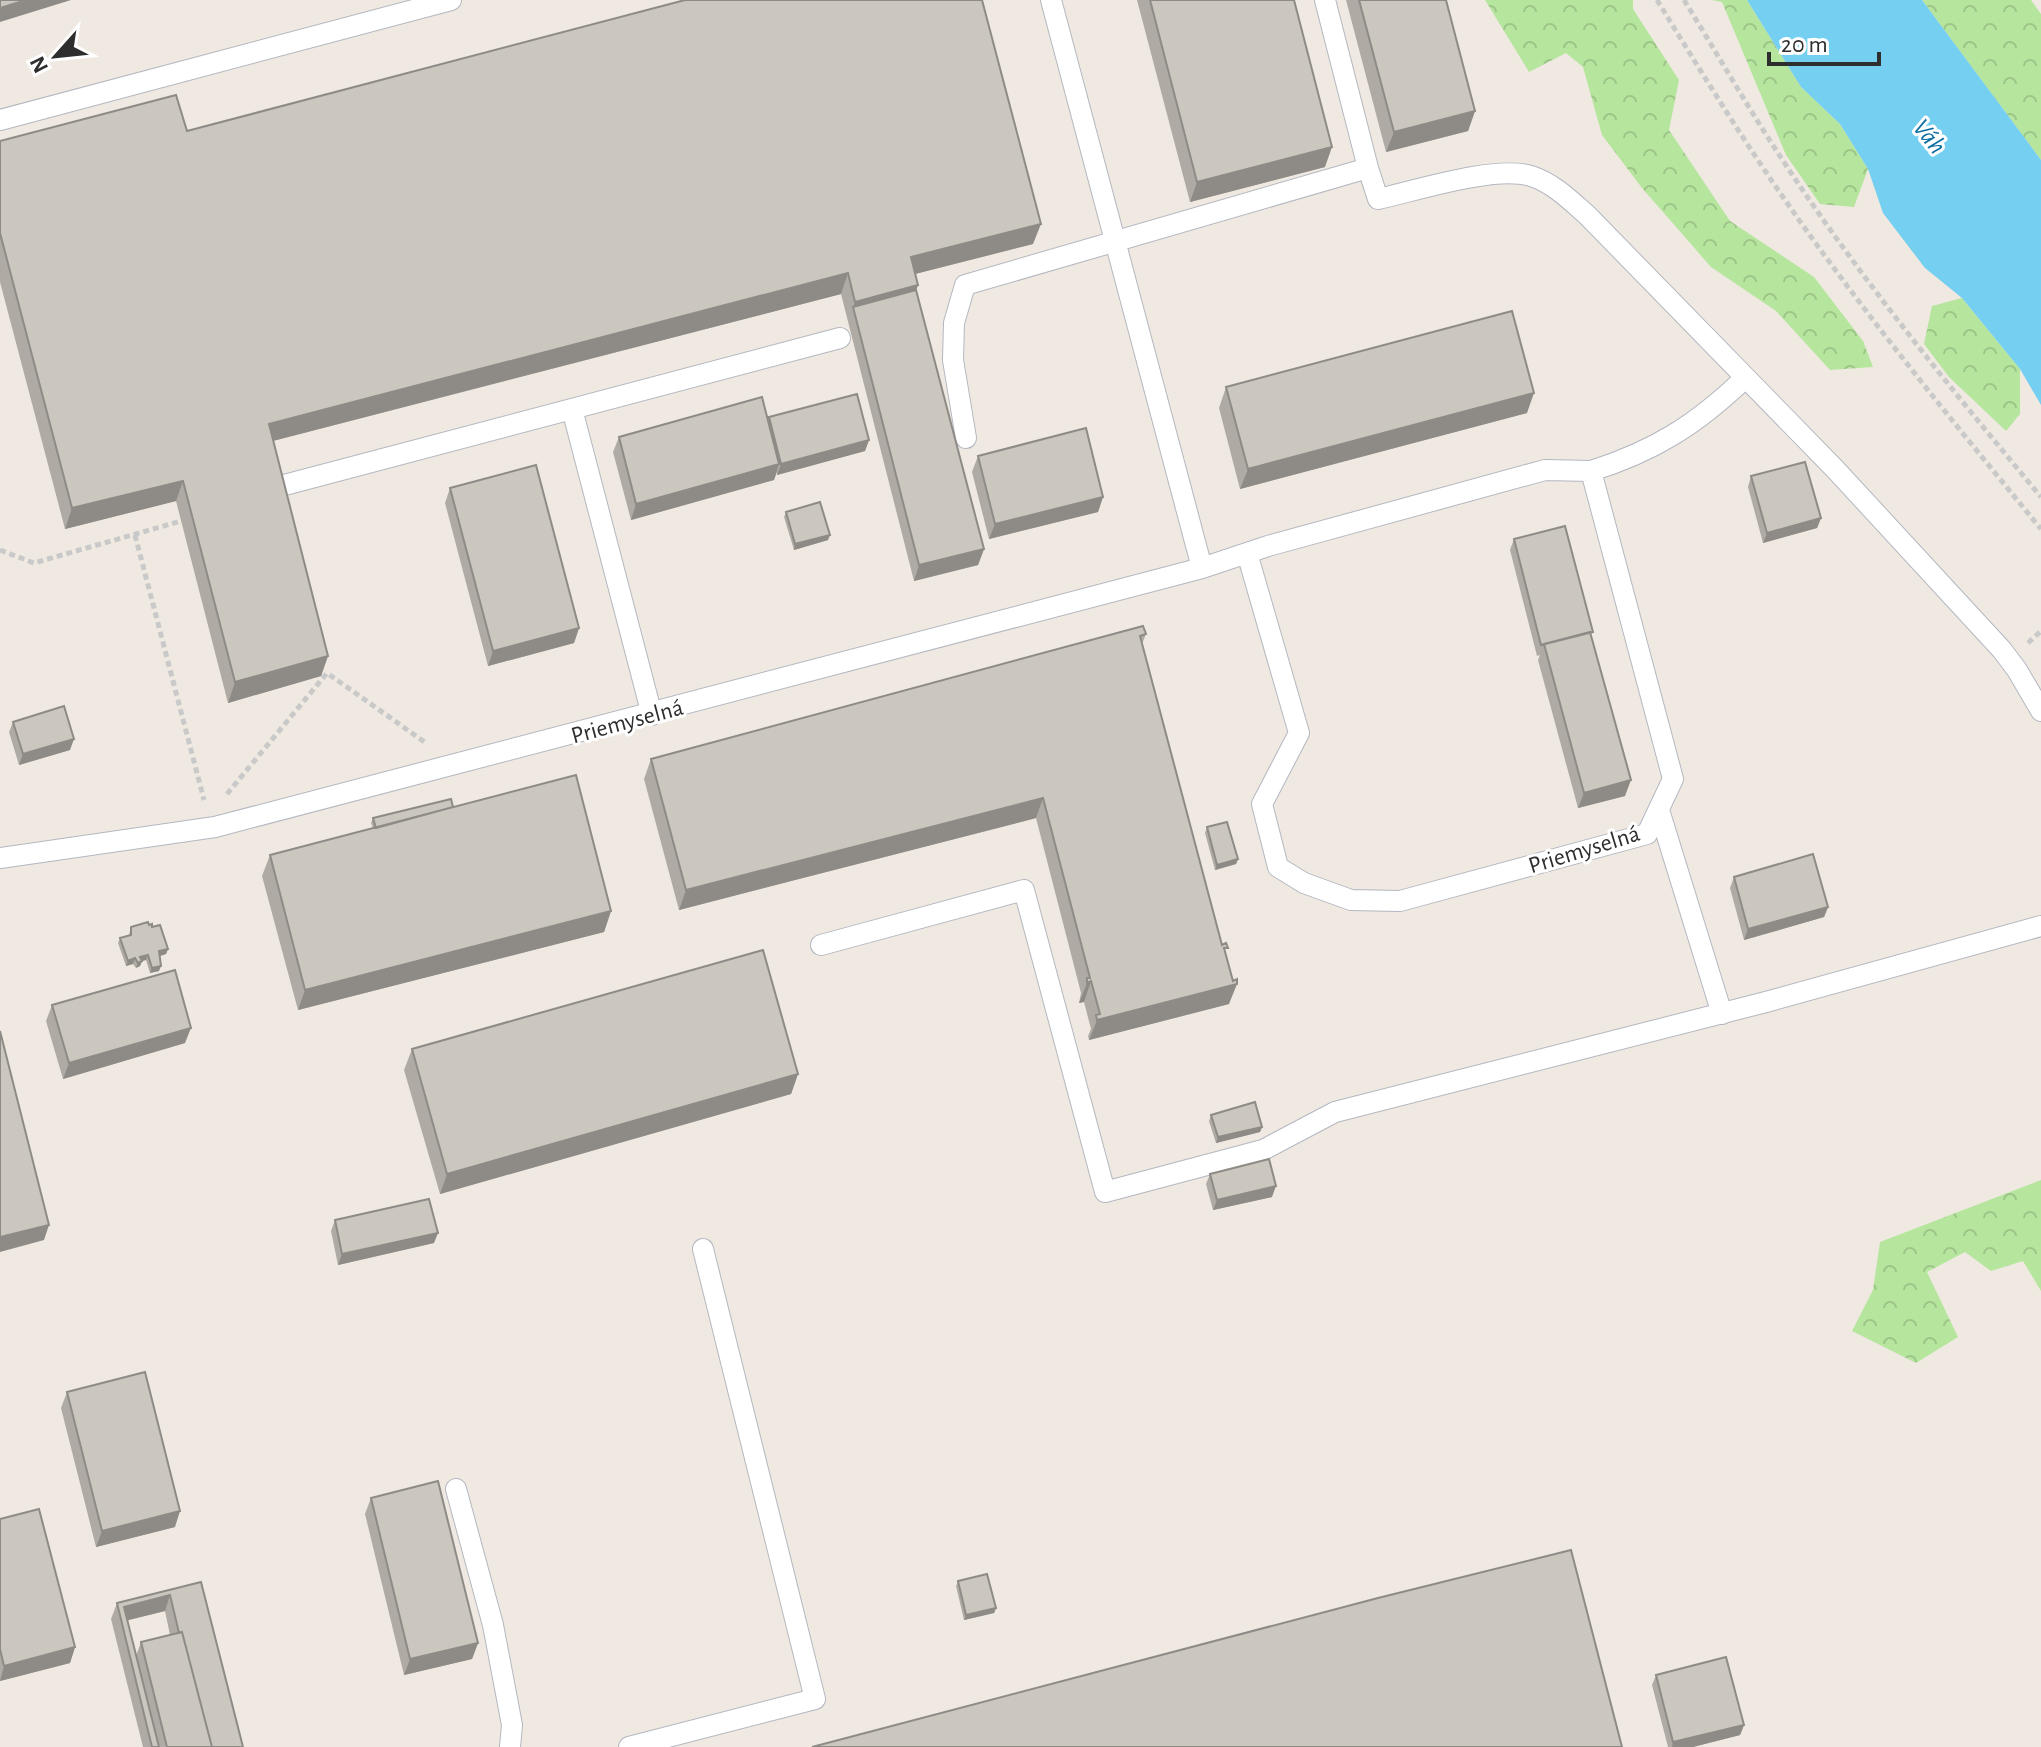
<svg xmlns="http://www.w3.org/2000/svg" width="2041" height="1747" font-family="'Alegreya Sans',sans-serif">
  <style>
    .forest { fill: url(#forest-crowns) }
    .water { fill: #75cff0 }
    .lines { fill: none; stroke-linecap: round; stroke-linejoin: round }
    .lane-casing { stroke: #b4b7c1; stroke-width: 22 }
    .path { stroke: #c9c9c9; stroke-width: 5; stroke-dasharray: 6 4; stroke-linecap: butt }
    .lane { stroke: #fff; stroke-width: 20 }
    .wall { fill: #afaba4; fill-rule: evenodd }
    .shaded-wall { fill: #8e8b86 }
    .building { fill: #cbc7bf; stroke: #8e8b86; stroke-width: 2 }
    .labels { text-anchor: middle; stroke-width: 6; stroke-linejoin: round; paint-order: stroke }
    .street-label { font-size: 24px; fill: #2e2e2e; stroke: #fff }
    .water-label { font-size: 26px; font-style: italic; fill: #0d6fa3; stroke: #fff }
  </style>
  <defs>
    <pattern id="forest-crowns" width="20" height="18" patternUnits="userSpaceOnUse" patternTransform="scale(2)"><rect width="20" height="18" fill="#b6e59e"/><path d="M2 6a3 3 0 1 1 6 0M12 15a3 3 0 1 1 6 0" fill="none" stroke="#9dc588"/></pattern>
  </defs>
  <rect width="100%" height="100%" fill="#efe9e1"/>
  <path class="forest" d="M1485,0h148v9l46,71 -10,50 61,91 84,56 49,64 10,26 -43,3 -54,-59 -65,-44 -69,-79 -40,-53 -19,-68 -17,-14 -37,19z
    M1712,0h35l54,87 39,37 28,45 -14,38 -34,-3 -34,-49 -64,-153z
    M1922,0h109l10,14v146z
    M1962,298l58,71v45l-14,17 -57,-54 -25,-33 8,-38z
    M2041,1180v111l-18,-30 -32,10 -26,-19 -38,20 31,65 -42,26 -64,-32 21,-41 7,-48z"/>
  <path class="water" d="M1747,0h175l119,160v245l-21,-36 -58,-71 -37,-30 -42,-55 -15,-44 -28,-45 -39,-37z"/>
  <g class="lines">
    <defs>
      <path id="lane" d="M1051,0l151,568
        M1325,0l43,168
        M0,120l451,-120
        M572,409l80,306
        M966,438l-13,-78 1,-37 11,-38 403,-117 10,31c37,-8 117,-34 153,-23 22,7 39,24 56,39l248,254 167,181 15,20 24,41
        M1591,471c64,-20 106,-47 154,-93
        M273,488l567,-150
        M1659,810l63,204
        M0,858l215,-31 987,-259 66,-22 277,-76 46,1 82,308 -26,55 -247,67 -49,-1 -47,-17 -26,-16 -16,-63 37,-71 -52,-180
        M821,945l203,-55 81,302 158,-42 72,-38 431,-110 275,-76
        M456,1489l37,136 19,100 -2,22
        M629,1747l186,-48 -112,-450"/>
    </defs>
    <use href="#lane" class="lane-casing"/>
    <path class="path" d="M1657,0c38,62 76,124 117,184 82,120 175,233 267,345
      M1684,0c31,50 60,101 92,150 79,122 172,235 265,347
      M135,535l69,265
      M0,550l34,13 147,-42
      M2028,643l13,-12
      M227,794l100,-121 99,70"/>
    <use href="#lane" class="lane"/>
  </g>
  <path class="wall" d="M1137,0h157l31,167 -135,35z
    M1346,0h100l29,111 -7,20 -82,21z
    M187,131l846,113 -118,30 3,11 -2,5 68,259 -6,16 -64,16 -73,-287 -568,147 55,215 -7,20 -93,27 -52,-202 -111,28 -65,-247v-141z
    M1226,387l301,26 -287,76 -21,-81z
    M769,417l100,23 -4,11 -88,24v-3l-3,8 -143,40 -18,-68 6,-15 149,-17z
    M978,456l125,41 -5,15 -109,27 -17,-67z
    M1751,476l70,42 -4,10 -54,15 -15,-56z
    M450,488l129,140 -5,15 -86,23 -43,-163z
    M786,512l42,28 -34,10 -10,-33z
    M1514,539l77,97 34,160 -47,12 -40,-148 2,-5 -3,1 -27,-106z
    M1146,634l-4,10 83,311 4,49 -140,36 -1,-4 3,-7 -7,-27 -5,1 2,-10 -45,-175 -357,92 -35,-131 7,-20z
    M13,722l57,28 -51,15 -10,-33z
    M453,807l158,104 -7,21 -306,78 -36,-134 8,-21 103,-27 -2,-5 2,-5z
    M1207,827l31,32 -2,5 -21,6 -10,-37z
    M1734,877l94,30 -4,10 -80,23 -14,-52z
    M149,925l3,2 16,22 -2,5 -7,2v15l-9,2 -4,-13 -4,1 -2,5 -4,2 -3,-4 -7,2 -8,-23 2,-5 9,-3 2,-8z
    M52,1005l133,38 -122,36 -17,-58z
    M412,1049l386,25 -7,20 -351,100 -36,-124z
    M1211,1115l51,12 -2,5 -44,11 -7,-22z
    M1210,1174l62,23 -59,13 -7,-26z
    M335,1220l99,23 -96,22 -7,-34z
    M67,1392l108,135 -79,20 -35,-139z
    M371,1498l107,145 -6,16 -68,16 -39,-161z
    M0,1519l75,128 -5,16 -70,18z
    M958,1581l38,27 -2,5 -30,7 -8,-34z
    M201,1582l42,165h-100l-32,-128 6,-16zM165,1611l5,24 -29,7 -5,14 -9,-36z
    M1656,1675l88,50 -4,10 -47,12h-25l-16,-62z"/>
  <path class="shaded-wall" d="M26,0h45l-71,22v-14z
    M1475,111l-7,20 -82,21 8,-20z
    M1332,147l-7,20 -135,35 7,-20z
    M1041,224l-8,20 -130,33 8,-20z
    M848,273l-7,21 -580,150 8,-20z
    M918,285l-7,20 -58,2 2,-5z
    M1534,393l-7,20 -287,76 8,-20z
    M869,440l-4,11 -88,24 4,-11z
    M779,464l-5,16 -143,40 5,-16z
    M183,481l-7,20 -111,28 7,-21z
    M1103,497l-5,15 -109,27 6,-15z
    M1821,518l-4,10 -54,15 4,-10z
    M830,535l-2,5 -34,10 1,-6z
    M984,549l-6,16 -64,16 5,-16z
    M579,628l-5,15 -86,23 5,-15z
    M328,656l-7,20 -93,27 7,-21z
    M74,739l-4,11 -51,15 4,-11z
    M1631,780l-6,16 -47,12 6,-15z
    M1043,798l-7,20 -357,92 7,-20z
    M1238,859l-2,5 -21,6 2,-5z
    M1828,907l-4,10 -80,23 4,-11z
    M611,911l-7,21 -306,78 7,-20z
    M168,949l-2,5 -9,3 2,-6z
    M148,955l-2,5 -4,1 -2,5 -4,2 4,-11z
    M135,958l-2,6 -7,2 2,-5z
    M161,966l-2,5 -9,2 2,-5z
    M1091,981l-7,21 -5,1 8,-20z
    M1237,984l-8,20 -140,36 8,-20z
    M191,1028l-6,15 -122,36 6,-16z
    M798,1074l-7,20 -351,100 7,-20z
    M1262,1127l-2,5 -44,11 2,-6z
    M1276,1186l-4,11 -59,13 4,-10z
    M49,1225l-5,15 -44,12v-15z
    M438,1233l-4,10 -96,22 4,-11z
    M180,1511l-5,16 -79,20 6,-16z
    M170,1595l-5,16 -44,11 3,-15z
    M996,1608l-2,5 -30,7 2,-5z
    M478,1643l-6,16 -68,16 6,-16z
    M75,1647l-5,16 -70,18 4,-15z
    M1744,1725l-4,10 -47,12h-21l1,-5z"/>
  <path class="building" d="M0,0h26l-26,8z
    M685,0h297l59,224 -130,33 7,28 -63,17 -7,-29 -579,151 59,232 -93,26 -52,-201 -111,27 -72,-275v-92l176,-46 11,36z
    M1150,0h144l38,147 -135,35z
    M1359,0h87l29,111 -81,21z
    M916,290l68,259 -65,16 -66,-258z
    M1512,311l22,82 -286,76 -22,-82z
    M857,394l12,46 -88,24 -12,-47z
    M762,397l17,67 -143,40 -17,-67z
    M1086,428l17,69 -108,27 -17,-68z
    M1805,462l16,56 -54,15 -16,-57z
    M536,465l43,163 -86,23 -43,-163z
    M820,502l10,33 -35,9 -9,-32z
    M1565,526l28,106 -52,13 -27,-106z
    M1143,626l3,8 -6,2 82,309 4,-2 2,5h-4l9,33 4,-2v5l-140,36 -1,-5 4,-1 -9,-33 -4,2v-5h3l-47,-180 -357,92 -35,-131z
    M1590,632l41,148 -47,13 -40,-149z
    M64,706l10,33 -51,15 -10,-32z
    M576,775l35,136 -306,79 -35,-135z
    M451,799l2,8 -77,21 -3,-10z
    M1227,822l11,37 -21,6 -10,-38z
    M1813,854l15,53 -80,22 -14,-52z
    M148,922l1,3 3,-1v3l8,-2 8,24 -9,2 2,15 -9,2 -4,-13 -8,2 2,4 -4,2 -3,-5 -7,3 -8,-23 11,-3v-8z
    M763,950l35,124 -351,100 -35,-125z
    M175,970l16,58 -122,35 -17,-58z
    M0,1031l49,194 -49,12z
    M1255,1102l7,25 -44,10 -7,-22z
    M1269,1159l7,27 -59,14 -7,-26z
    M429,1199l9,34 -96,21 -7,-34z
    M145,1372l35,139 -78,20 -35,-139z
    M438,1481l40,162 -68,16 -39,-161z
    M39,1509l36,138 -71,19 -4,-17v-130z
    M1571,1550l51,197h-810l566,-149z
    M987,1574l9,34 -30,7 -8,-34z
    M201,1582l42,165h-31l-30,-115 -3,1 -9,-38 -46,12 35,140h-7l-35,-144z
    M182,1632l30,115h-45l-26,-105z
    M1726,1657l18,68 -71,17 -17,-67z"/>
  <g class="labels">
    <g class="street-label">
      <text transform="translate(627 721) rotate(-15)" y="8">Priemyselná</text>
      <text transform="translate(1584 849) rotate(-17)" y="8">Priemyselná</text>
    </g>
    <g class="water-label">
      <text transform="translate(1930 136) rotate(51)" y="9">Váh</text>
    </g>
  </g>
  <g transform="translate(56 56) rotate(243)" stroke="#ffffff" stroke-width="6" paint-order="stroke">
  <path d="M0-6L14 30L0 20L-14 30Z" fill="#2e2e2e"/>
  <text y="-12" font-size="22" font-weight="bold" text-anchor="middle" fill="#2e2e2e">N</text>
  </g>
  <path d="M1769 52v12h110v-12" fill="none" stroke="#2e2e2e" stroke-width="4"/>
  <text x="1781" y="52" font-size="24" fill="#2e2e2e" stroke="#ffffff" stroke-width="6" paint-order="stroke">20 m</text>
</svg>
